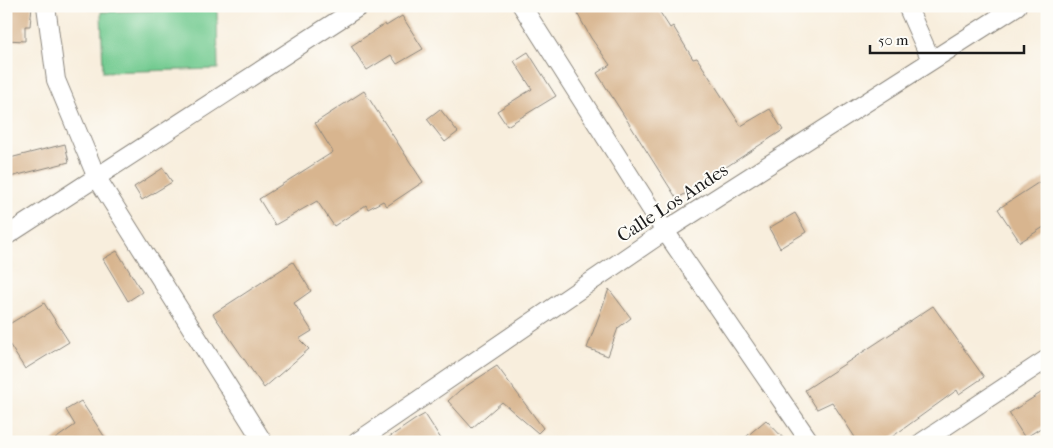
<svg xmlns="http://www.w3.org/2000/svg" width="1053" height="448" font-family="'IM FELL French Canon',serif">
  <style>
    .green { fill: #73cb91; stroke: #487456 }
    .building { fill: #d8b58f }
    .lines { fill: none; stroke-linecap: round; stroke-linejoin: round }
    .street-casing { stroke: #8a857c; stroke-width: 20 }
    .street { stroke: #fff; stroke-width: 18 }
    .labels { text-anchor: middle; stroke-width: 4; stroke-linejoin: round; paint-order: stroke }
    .street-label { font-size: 19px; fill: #1c1c1c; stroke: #fdfcf7 }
  </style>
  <rect width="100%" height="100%" fill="#fdfcf7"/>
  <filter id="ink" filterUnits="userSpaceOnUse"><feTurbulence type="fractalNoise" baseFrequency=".02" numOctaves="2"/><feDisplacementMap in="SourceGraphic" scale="10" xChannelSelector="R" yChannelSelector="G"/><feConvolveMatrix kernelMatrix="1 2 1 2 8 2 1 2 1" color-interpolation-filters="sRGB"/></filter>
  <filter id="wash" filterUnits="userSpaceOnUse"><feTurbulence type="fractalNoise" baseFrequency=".0096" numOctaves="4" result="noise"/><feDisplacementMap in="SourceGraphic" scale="20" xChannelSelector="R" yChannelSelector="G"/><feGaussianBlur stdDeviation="1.12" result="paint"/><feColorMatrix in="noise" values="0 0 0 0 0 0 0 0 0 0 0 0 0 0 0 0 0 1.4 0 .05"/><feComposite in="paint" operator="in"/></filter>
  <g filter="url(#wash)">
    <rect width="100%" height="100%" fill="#f8eedd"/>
    <path class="green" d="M217,9l1,60 -115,3 -2,-60z"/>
    <g id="blocks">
      <path class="building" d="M6,6h26l-2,20h-5v15l-19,-1z
        M573,6h83l14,22 3,-2 20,33 4,-1 44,68 29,-17 13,21 -106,69 -80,-126 13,-8 -19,-27z
        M402,16l21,33 -26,15 -6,-9 -24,15 -16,-24 34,-22 1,2z
        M528,52l28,44 -49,30 -10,-15 35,-22 -18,-28z
        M364,91l59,91 -36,24 -4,-5 -15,8 -2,-4 -32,21 -17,-25 -42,24 -16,-26 74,-47 -18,-29z
        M440,109l18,23 -13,10 -18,-23z
        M65,144l4,18 -63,16v-19z
        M163,168l9,14 -30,18 -8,-13z
        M1047,177v48l-27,17 -22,-33z
        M795,213l11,19 -26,16 -11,-20z
        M117,251l25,41 -14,9 -25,-42z
        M293,262l18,29 -17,12 18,28 -13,8 10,10 -45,39 -51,-74z
        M609,289l22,29 -13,10 -10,28 -21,-8z
        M44,303l25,39 -44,27 -19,-30v-13z
        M933,306l51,71 -25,17 -2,-4 -72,52h-27l-26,-40 -15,7 -12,-19z
        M497,366l46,62 -5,5 -36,-31 -30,26 -24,-27 12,-11z
        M1047,389v35l-22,14 -16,-25z
        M81,401l27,41h-57l24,-17 -9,-15z
        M425,414l18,28h-61l34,-23z
        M766,420l21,22h-47z"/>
    </g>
  </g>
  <g filter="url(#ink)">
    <use href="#blocks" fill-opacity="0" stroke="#8a857c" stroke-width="1"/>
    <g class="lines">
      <defs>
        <path id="street" d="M46,6l10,74 41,98 166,264
          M522,6l143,225 145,211
          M907,6l24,54
          M6,236l354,-230
          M357,442l308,-211 352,-225
          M922,442l125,-83"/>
      </defs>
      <use href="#street" class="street-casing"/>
      <use href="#street" class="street"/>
    </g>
  </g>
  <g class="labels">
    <g class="street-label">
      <text transform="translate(672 202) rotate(-33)" y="7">Calle Los Andes</text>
    </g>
  </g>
  <rect width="1053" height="448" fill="none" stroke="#fdfcf7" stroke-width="25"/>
  <path d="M870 45v8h154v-8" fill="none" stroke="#1c1c1c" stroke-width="2.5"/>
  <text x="878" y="45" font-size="15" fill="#1c1c1c" stroke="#fdfcf7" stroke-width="4" paint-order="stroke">50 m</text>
</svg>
